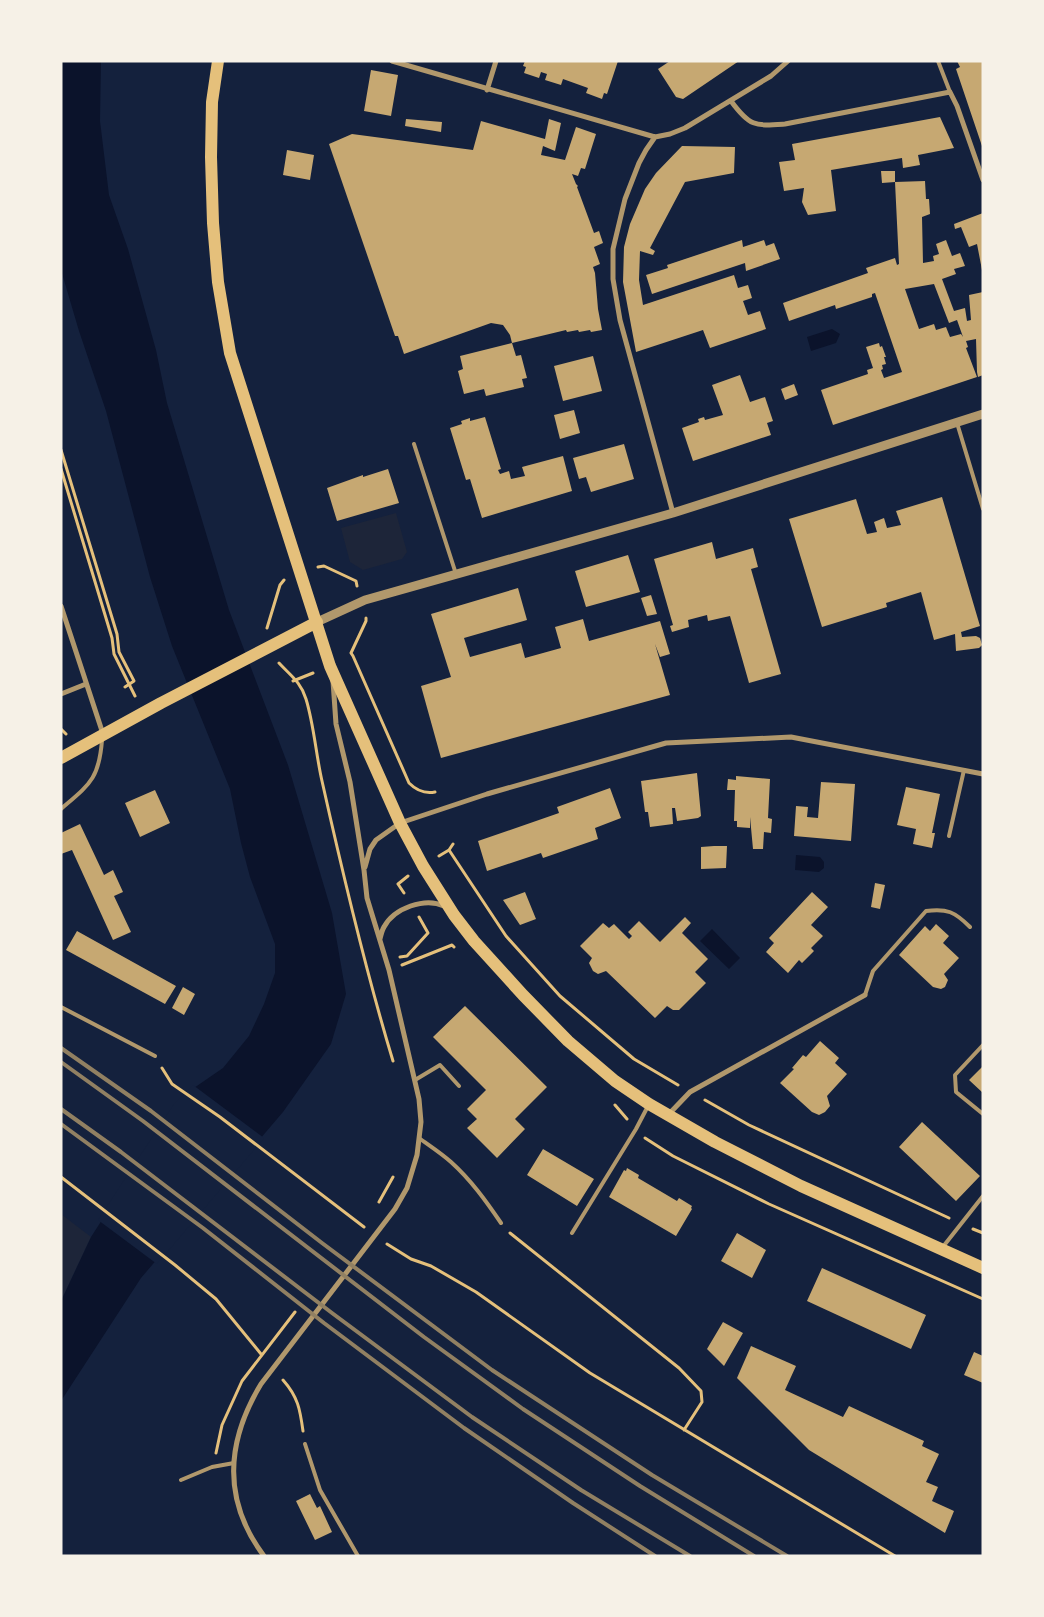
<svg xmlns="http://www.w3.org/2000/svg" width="1044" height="1617" font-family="Cabin,sans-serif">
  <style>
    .green { fill: #1d2539 }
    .water { fill: #0b132b }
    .pier { fill: #14213d }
    .building { fill: #c6a872; fill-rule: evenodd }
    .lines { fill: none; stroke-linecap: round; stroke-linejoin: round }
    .path { stroke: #e5c07b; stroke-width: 3 }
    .service { stroke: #b1986c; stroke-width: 4 }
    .minor { stroke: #b1986c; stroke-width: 5 }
    .tertiary { stroke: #b1986c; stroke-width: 9 }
    .primary { stroke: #e5c07b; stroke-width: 12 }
    .rail { stroke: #918062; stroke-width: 4 }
  </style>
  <rect width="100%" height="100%" fill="#14213d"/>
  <path class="green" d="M396,513l11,39 -5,7 -39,11 -13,-8 -9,-34z
    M61,1214l30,23 -30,64z"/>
  <path class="water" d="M61,61h40l-1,60 9,74 19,54 28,101 11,53 62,207 59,155 44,148 14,81 -15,50 -48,68 -142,166 -80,123v-100l30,-64 85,-132 15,-15 32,-22 26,-32 15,-32 11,-31v-29l-25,-67 -9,-34 -11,-54 -58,-143 -22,-69 -44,-166 -27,-80 -18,-61z
    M832,329l8,5 -4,9 -25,8 -4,-14z
    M796,855l24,2 4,5v6l-5,4 -24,-2z
    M712,929l28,29 -11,11 -29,-28z"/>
  <path class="pier" d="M193,1085l71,53 -107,126 -59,-44 76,-116z"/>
  <path class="building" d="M525,61h93l-11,33 -3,-1 -2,6 -16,-6 2,-5 -25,-9 -2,6 -16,-5 2,-6 -6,-2 -2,6 -15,-5 2,-6 -3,-1z
    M670,61h69l-56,38 -7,-2 -18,-28z
    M957,61h26v88l-27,-80 4,-2z
    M371,70l27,5 -7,41 -27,-5z
    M940,117l14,31 -36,7 2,10 -17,3 -1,-10 -71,12 5,41 -28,4 -6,-13 2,-14 -20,3 -5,-29 16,-2 -3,-16z
    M406,119l36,3 -1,10 -36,-6z
    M549,119l12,4 -6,28 -12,-5 -2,9 24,5 11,-33 20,7 -11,35 -4,-1 -3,8 -6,-2 4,10 2,2 -1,1 17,46 5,-2 4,12 -9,4 6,17 -7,3 2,6 3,36 4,21 -11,2 -1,-2 -11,2 -1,-2 -11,2 -1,-2 -54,13 -2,-8 -7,-10 -12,-2 -87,31 -6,-18h-3l-66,-192 23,-10 121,16 8,-29 64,18z
    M682,146l53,1 -1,26 -49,9 -35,66 5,3 -2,4 -13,-4 -1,29 4,25 91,-30 4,13 10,-3 4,13 -9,3 5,14 12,-4 6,18 -56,19 -7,-18 -67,22 -13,-70 1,-35 6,-23 15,-35 11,-16z
    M287,150l27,5 -4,25 -27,-5z
    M881,171h14v11l-13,1z
    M925,181l1,18h3l1,15 -8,3 1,46 11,-2 -1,-5 6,-2 -3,-10 10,-4 6,16 8,-3 5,13 -11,3 2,5 -14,5 12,32 11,-3 2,13 4,-1 -2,-25 14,-3v83l-5,2 -1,-5 -1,-33 -10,2 2,6 -2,1 11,29 -144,48 -12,-35 47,-16 -1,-4 6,-2 -7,-21 13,-4 1,4 2,-1 4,11h-2l2,7 -4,1 1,4 -2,1 3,8 18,-6 -27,-79 -3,1v3l-36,12 -1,-4 -46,16 -6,-18 85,-30 -2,-5 29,-10 2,7 2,-1 -4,-82zM934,284l15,39 8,-3 6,17 -2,-3 -11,3 -4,-10 -10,3 -2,-6 -15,5 -14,-40z
    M983,213v57h-1l-5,-26 -8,3 -8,-20 -6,2 -1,-5z
    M742,240l1,7 21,-7 2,6 8,-3 6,16 -34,12 -1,-8 -93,31 -6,-19 22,-7 -1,-3z
    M512,343l4,13 5,-1 6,23 -5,1 2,8 -38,9 -2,-7 -20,5 -6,-23 5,-2 -3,-13z
    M593,356l9,35 -39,10 -9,-35z
    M740,375l10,27 15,-5 8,24 -6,2 4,12 -78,26 -11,-33 17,-6 -1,-3 6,-2 1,3 18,-5 -11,-30z
    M794,384l4,11 -13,5 -4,-11z
    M574,410l6,23 -20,6 -6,-24z
    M485,417l16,52 -3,1 2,4 9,-3 2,8 14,-3 -3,-9 41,-11 9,35 -90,27 -12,-39 -4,1 -16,-52 12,-4 -1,-3 9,-3v3z
    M624,444l10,35 -43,13 -5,-15 -7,2 -6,-21z
    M388,469l11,34 -62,18 -10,-33 36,-13v2z
    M942,497l38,129 -19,6 1,5 14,-1 4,2 2,7 -3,3 -23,3 -1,-17 -21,6 -13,-48 -35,11 1,4 -65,20 -33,-108 67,-20 11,35 10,-2 -3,-10 10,-4 3,10 14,-3 -5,-14z
    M712,542l4,17 37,-11 5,19 -7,2 30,105 -32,9 -19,-67 -22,5 -1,-6 -19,5 1,7 -17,5 -2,-6 3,-1 -19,-66z
    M628,555l12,37 -54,15 -11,-36z
    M518,588l9,32 -63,18 6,19 51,-14 4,15 36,-10 -6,-21 28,-8 6,22 71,-20 10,33 -10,3 -5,-13 15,51 -229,63 -20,-72 30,-9 -20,-63z
    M651,595l6,19 -10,2 -6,-18z
    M697,773l4,43 -3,2 -21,3 -2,-13h-3l1,16 -23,3 -2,-15h-3l-4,-31z
    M736,776l34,3 -2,39 4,1 -1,14 -7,-1 -1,17h-10l-3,-32v11l-13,-1v-6h-3l1,-31h-8l1,-11 8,1z
    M821,782l34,2 -4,57 -57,-5 2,-30 12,1 -1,10 11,1z
    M906,787l34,7 -8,39h3l-3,15 -19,-4 3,-15 -19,-4z
    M610,788l11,30 -26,10 3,11 -55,19 -2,-5 -54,18 -9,-30 81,-28 -2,-6z
    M155,790l15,33 -30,14 -15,-34z
    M80,824l24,51 9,-5 10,22 -9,4 17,36 -18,8 -41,-90 -11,4v-21z
    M714,846h13l-1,22 -25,1v-22z
    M875,883l10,2 -5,24 -9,-2z
    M525,892l11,27 -16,6 -17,-25z
    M812,892l16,15 -17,18 12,11 -12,12 3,3 -12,12 -3,-3 -11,13 -22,-21 8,-9 -5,-5z
    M685,917l6,6 -9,10 26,26 -13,13 11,11 -27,27h-6l-6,-4 -12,12 -49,-47 -8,3 -5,-3 -4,-8 3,-5 -12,-12 23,-23 6,5 5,-4 15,15 3,-3 -4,-4 11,-11 21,21z
    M936,924l13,12 -6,7 16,15 -15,16 4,6 -3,7 -4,2 -8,-2 -34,-32 26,-29 5,5z
    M77,931l99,55 -11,18 -99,-54z
    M183,987l12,7 -11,21 -12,-7z
    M465,1006l82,81 -32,32 10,10 -28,29 -30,-30 10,-9 -10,-10 19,-19 -53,-53z
    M820,1041l19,17 -4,5 12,11 -20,22 3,10 -5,6 -6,3 -7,-3 -32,-29 14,-14 -2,-1 11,-13 3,2z
    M983,1066v27l-14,-13z
    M922,1122l58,54 -24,25 -57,-54z
    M543,1149l51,30 -17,27 -50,-31z
    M627,1168l12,7 -1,3 39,23 2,-3 13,8 -1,2 1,1 -16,27 -67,-39 15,-27 2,1z
    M737,1233l29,17 -14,28 -31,-17z
    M822,1268l104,47 -15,34 -104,-48z
    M723,1322l20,11 -19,33 -17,-17z
    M751,1346l45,20 -11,24 58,27 6,-11 75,35 -2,5 17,8 -13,28 12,5 -6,14 22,10 -9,22 -136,-83 -72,-72z
    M974,1352l9,4v27l-19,-8z
    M310,1494l7,14 3,-2 12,26 -17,8 -19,-39z"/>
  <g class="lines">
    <path class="path" d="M61,450l56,184 2,18 15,29 -9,6
      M61,469l51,169 2,16 21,42
      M318,567l6,-1 32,15 1,5
      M366,618v3l-15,32 2,3 56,127c7,7 16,11 26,9
      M267,628l13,-43 4,-5
      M279,663c11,12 22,19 27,36 8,26 10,56 16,82 21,94 43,188 71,280
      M293,681l20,-8
      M61,729l5,5
      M449,850l57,86 54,60 74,63 44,26
      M439,856l10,-6 4,-6
      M404,893l-6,-9 10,-8
      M400,957l7,-1 21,-23 -9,-16
      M402,965l50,-20 2,2
      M162,1068l10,16 48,33 144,110
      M705,1100l44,25 200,93
      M615,1105l12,14
      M645,1138l28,18 96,48 214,95
      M61,1177l114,88 41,34 45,55
      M379,1202l14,-25
      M973,1229l10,4
      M510,1233l169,135 22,23 1,11 -18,28
      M387,1244l24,15 20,7 45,26 114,81 305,183
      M283,1380c15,17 17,29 20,51
      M216,1453l6,-28 20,-44 53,-69"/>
    <path class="service" d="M938,61l12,31
      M957,423l26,86
      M414,444l42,130
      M61,809c29,-25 38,-30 41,-69
      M949,836l15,-66
      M865,995l8,-24 53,-60c21,-3 29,1 44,16
      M61,1007l94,49
      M983,1045l-28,30 1,17 27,22
      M415,1080l25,-15 19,21
      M419,1138c11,8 22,15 32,24 20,18 35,39 50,61
      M572,1233l64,-104 12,-23
      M942,1248l41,-52
      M305,1444l15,46 38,66
      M181,1480l31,-13 22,-4"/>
    <path class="minor" d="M392,61l263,76 15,-3 15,-6 86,-52 17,-15
      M487,90l9,-29
      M731,101c19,26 24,25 54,23l165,-32 7,14 26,74
      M655,137l-9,13 -7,13 -14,36 -12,50v30l7,41 53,193
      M61,606l42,128
      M61,694l25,-10
      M365,867l5,-18 6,-9 24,-17 87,-29 179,-51 125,-6 192,37
      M380,939c1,-4 2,-9 4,-12 10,-19 41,-30 60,-21
      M668,1115l22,-23 175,-97
      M264,1556c-42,-56 -38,-114 -3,-172l134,-175 12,-21 10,-33 4,-33 -2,-23 -30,-129 -22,-72 -3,-28 -14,-88 -14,-58 -3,-43"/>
    <path class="tertiary" d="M317,622l48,-22 308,-87 310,-99"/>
    <path class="primary" d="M218,61l-6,41 -1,55 2,66 5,59 12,71 100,313 70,157 23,43 31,49 20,26 49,54 45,46 47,40 34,23 66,38 86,44 182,82
      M61,758l100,-55 156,-81"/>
    <path class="rail" d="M61,1048l90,63 171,132 170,127 160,105 135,81
      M61,1062l82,59 281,216 99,72 117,77 114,70
      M61,1109l60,43 211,161 140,104 109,73 109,66
      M61,1124l142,104 121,95 140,105 109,75 82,53"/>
  </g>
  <rect width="1044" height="1617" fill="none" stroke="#f6f1e7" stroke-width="125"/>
</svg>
